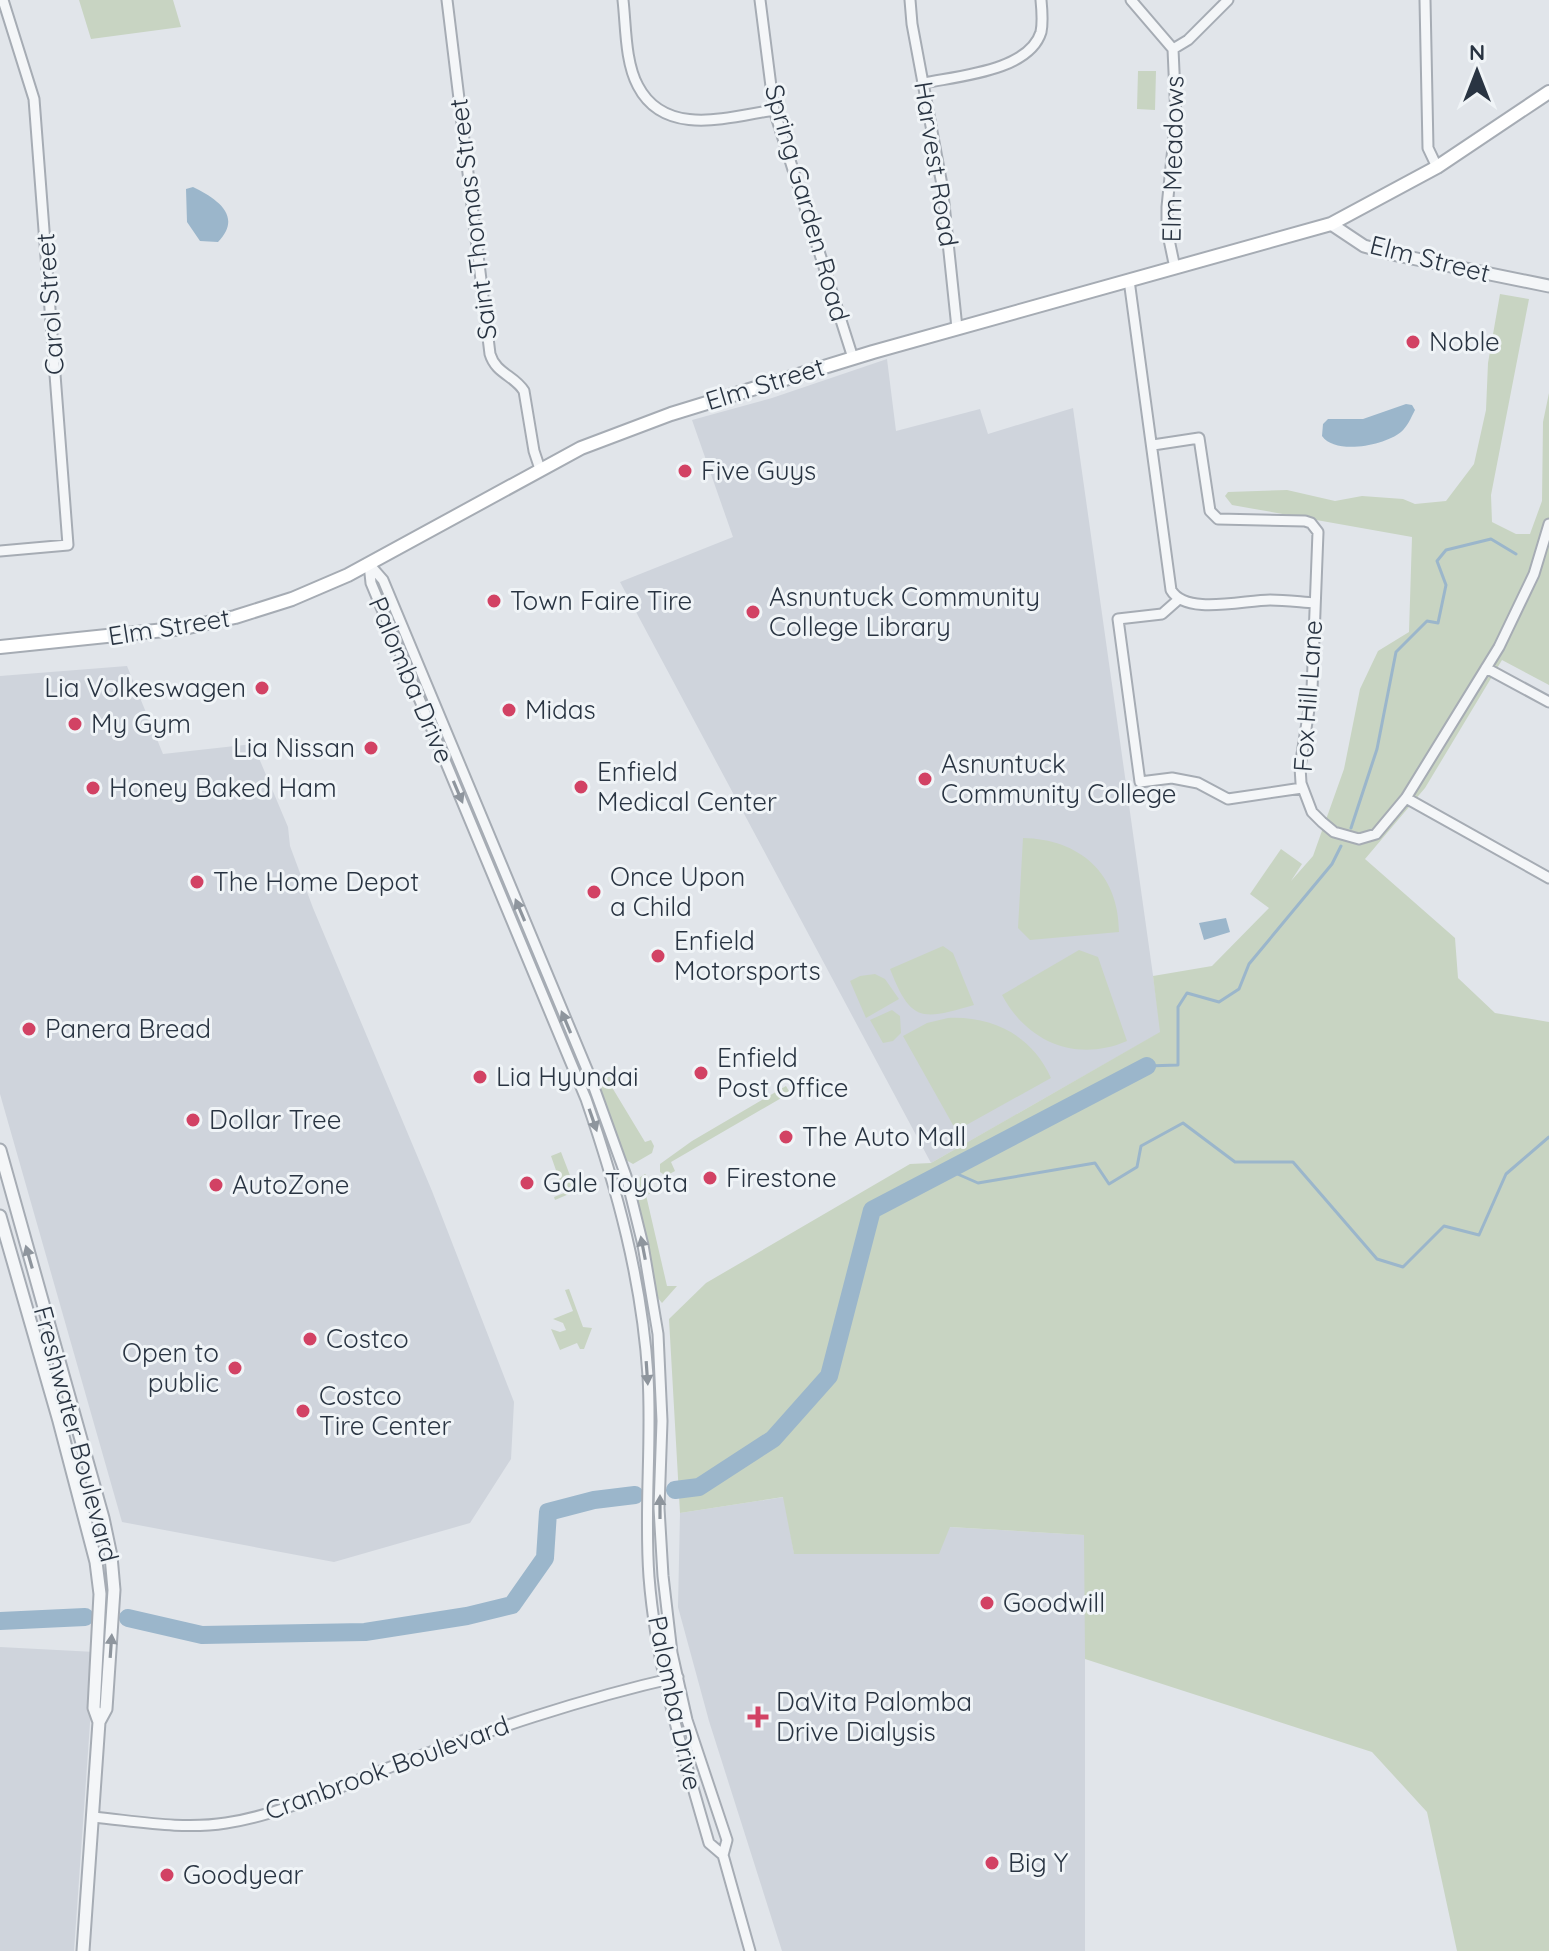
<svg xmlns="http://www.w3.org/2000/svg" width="1549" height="1951" font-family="Quicksand,sans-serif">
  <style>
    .built { fill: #cfd4dc }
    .green { fill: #c8d4c2 }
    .water { fill: #9bb6cb }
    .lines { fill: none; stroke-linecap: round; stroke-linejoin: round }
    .stream { stroke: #9bb6cb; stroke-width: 3 }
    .river { stroke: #9bb6cb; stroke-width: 18 }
    .minor-casing { stroke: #a6acb4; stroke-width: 13 }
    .tertiary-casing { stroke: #a6acb4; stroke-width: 15 }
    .secondary-casing { stroke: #a6acb4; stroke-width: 16 }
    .minor { stroke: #f4f6f8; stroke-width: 9 }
    .tertiary { stroke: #f4f6f8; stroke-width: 11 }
    .secondary { stroke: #fff; stroke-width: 12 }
    .oneway { fill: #8e959d }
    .poi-dot { fill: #d24264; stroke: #f0f4f7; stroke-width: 3 }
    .labels { text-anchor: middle; stroke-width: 6; stroke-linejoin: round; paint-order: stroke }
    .street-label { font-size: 26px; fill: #293442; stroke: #f0f4f7 }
    .poi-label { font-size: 26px; fill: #293442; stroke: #f0f4f7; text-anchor: start }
  </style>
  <rect width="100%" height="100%" fill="#e1e5ea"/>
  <path class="built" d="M887,359l9,72 84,-22 8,25 85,-26 88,624 -230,131 -311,-581 113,-45 -41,-117 80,-22z
    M127,666l36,88 90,-10 35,83 2,19 23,62 119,283 82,211 -3,57 -41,64 -136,39 -212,-40 -122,-428v-418z
    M784,1497l10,56 155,-26 136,8v416h-303l-73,-230 -31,-114 2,-94z
    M0,1647l95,5 -21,299h-74z"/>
  <path class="green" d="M79,0h94l8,27 -90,12z
    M1138,71h18l-1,39 -18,-1z
    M1500,294l29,5 -38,196 1,27 24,12h14l12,-33 1,-79 6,-29v292l-47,-25 -77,128 -60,71 90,79 3,40 37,35 54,9v929h-92l-30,-139 -55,-60 -287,-93 -1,-124 -134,-8 -11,27h-145l-11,-57 -103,16 -11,-194 37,-36 204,-119 21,-1 229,-131 -7,-56 59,-10 57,-58 -19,-14 31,-45 21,15 -11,17 22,-25 31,-87 16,-80 18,-38 31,-19 3,-95 -180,-32 -7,-9 3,-4 59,-2 48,11 27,-5 41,3 12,5 31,-3 28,-37 12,-54 2,-47z
    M1023,838c56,1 96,35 96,94l-89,8 -12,-12z
    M943,946l10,7 21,52c-52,15 -63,18 -84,-36z
    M1079,950l19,7 29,84c-51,22 -100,1 -125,-46z
    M875,974l10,5 14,20 -33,19 -16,-37 10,-5z
    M892,1010l8,6 1,17 -8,8 -10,2 -13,-23z
    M948,1018c46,-2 84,18 103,60l-90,50 -8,-3 -50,-89 24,-13z
    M611,1075l8,7 -6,7 32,53 6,-2 3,6 -2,7 -19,11 -7,-4 -26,-72 1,-7z
    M786,1086l4,7 -119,69 4,9 -9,5 -6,-4v-8l32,-23z
    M561,1152l15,39 -21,9 -1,-3 10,-4 -13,-37z
    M645,1174l8,7 -2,6 2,6 -7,2 21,91h10l-15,17 -4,-5 -23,-111 1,-7z
    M569,1289l14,38 9,1 -8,21h-4l-3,-6 -17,7 -9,-21 9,3 6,-2 -3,-7 -10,-4 20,-8 -8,-21z"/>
  <path class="water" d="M193,187c22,11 51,28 25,55l-18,-1 -13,-19 -1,-33z
    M1406,404l6,1 3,5c-4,8 -8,17 -14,22 -17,14 -66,23 -79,4l1,-12 5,-5h35z
    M1226,918l4,14 -26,8 -5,-17z"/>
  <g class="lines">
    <path class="stream" d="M1351,828l26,-79 19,-97 31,-31 11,2 8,-38 -9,-24 9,-11 45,-11 25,15
      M1147,1066l31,-1v-58l9,-14 32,9 20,-13 10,-25 83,-100 9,-18
      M946,1169l32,14 117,-20 14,21 28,-17 4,-21 42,-23 52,39h58l84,97 26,8 41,-41 35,9 27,-61 43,-37"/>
    <path class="river" d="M675,1490l24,-3 74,-48 56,-63 43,-166 275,-144
      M128,1618l74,17 163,-3 102,-16 45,-11 33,-47 3,-46 46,-12 41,-5
      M0,1621l85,-4"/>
    <defs>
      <path id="minor" d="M447,0l43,354c6,20 24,21 34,37l10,60 6,18
        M623,0c3,26 2,62 15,86 27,52 91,31 136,24
        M760,0l14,110 79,248
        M910,0l2,24 30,161 15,143
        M1131,0l42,49 3,68 -9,90v23l8,38
        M1425,0l3,148 9,19
        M1173,49l15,-9 40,-40
        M924,83c34,-7 105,-12 117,-51 2,-10 1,-22 0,-32
        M1129,280l42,310c15,26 73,10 99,10 15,0 30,2 45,3
        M1153,445l46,-7 11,73 8,8 87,2 6,2 7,9 -6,158 -12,77 1,16 11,29 10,10 12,10 25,7 17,-5 30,-36 93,-151 35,-73 15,-50
        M0,551l68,-6 -34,-446 -31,-99
        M369,564l14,16 208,499 35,97 17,69 15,89 4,87 -3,87 4,68 9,77 15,67 40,120 -4,15 27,96
        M369,564l2,19 215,516c31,90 56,181 62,277 4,67 -4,134 1,201 7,91 35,179 60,266l14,12
        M1179,599l-17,15 -44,5 22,163 32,-4 26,5 30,16 74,-11
        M1486,668l63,34
        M1406,798l143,80
        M92,1817c44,4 90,13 134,6 55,-8 115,-37 167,-57 94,-35 187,-67 285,-89"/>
      <path id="tertiary" d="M1331,224l33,22 33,9 152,31
        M0,1150l103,368 8,38 3,34 -8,119 -7,13 -16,229
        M0,1216l59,205 37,141 4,32 -6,114 5,14"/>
      <path id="secondary" d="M0,647l184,-19 51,-11 57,-18 56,-24 233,-127 90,-34 202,-62 458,-128 106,-57 112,-75"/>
    </defs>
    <use href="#minor" class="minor-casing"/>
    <use href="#tertiary" class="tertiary-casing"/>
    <use href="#secondary" class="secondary-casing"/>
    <use href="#minor" class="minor"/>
    <use href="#tertiary" class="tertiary"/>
    <use href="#secondary" class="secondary"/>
  </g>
  <defs><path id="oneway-solid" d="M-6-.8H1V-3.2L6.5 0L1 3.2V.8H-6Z" transform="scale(2)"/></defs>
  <g class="oneway">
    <use href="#oneway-solid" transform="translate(458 792) rotate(67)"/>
    <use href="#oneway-solid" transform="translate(520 910) rotate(-113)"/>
    <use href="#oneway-solid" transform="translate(566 1022) rotate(-113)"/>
    <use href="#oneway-solid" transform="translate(593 1120) rotate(71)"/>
    <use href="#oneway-solid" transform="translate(643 1248) rotate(-101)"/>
    <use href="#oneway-solid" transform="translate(29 1257) rotate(-106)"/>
    <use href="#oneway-solid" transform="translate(647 1373) rotate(86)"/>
    <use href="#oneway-solid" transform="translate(660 1507) rotate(-90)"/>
    <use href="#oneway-solid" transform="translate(111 1646) rotate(-86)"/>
  </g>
  <g class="poi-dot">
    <circle cx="1413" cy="342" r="8"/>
    <circle cx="685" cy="471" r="8"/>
    <circle cx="494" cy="601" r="8"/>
    <circle cx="753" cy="612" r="8"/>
    <circle cx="262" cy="688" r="8"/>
    <circle cx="509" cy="710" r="8"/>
    <circle cx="75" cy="724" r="8"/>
    <circle cx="371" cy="748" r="8"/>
    <circle cx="925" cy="779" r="8"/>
    <circle cx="581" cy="787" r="8"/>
    <circle cx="93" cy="788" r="8"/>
    <circle cx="197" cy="882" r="8"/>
    <circle cx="594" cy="892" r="8"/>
    <circle cx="658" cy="956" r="8"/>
    <circle cx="29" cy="1029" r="8"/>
    <circle cx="701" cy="1073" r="8"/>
    <circle cx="480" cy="1077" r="8"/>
    <circle cx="193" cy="1120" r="8"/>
    <circle cx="786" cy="1137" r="8"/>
    <circle cx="710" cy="1178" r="8"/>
    <circle cx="527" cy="1183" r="8"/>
    <circle cx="216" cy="1185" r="8"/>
    <circle cx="310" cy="1339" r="8"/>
    <circle cx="235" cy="1368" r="8"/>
    <circle cx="303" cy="1411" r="8"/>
    <circle cx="987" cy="1603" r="8"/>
    <path d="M754 1705h8v8h8v8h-8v8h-8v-8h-8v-8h8z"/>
    <circle cx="992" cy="1863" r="8"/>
    <circle cx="167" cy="1875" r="8"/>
  </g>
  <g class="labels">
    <g class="street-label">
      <text transform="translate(1173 159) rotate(-89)" y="9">Elm Meadows</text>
      <text transform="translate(936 164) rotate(81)" y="9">Harvest Road</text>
      <text transform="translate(807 203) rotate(74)" y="9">Spring Garden Road</text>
      <text transform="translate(473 219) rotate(-97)" y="9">Saint Thomas Street</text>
      <text transform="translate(1430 259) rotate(14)" y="9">Elm Street</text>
      <text transform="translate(50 304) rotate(-94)" y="9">Carol Street</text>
      <text transform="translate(765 384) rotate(-17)" y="9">Elm Street</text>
      <text transform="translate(169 627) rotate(-9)" y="9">Elm Street</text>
      <text transform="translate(411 680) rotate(67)" y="9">Palomba Drive</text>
      <text transform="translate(1308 696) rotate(-86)" y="9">Fox Hill Lane</text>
      <text transform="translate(76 1434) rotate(75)" y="9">Freshwater Boulevard</text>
      <text transform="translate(675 1703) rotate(78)" y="9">Palomba Drive</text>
      <text transform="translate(387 1768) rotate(-20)" y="9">Cranbrook Boulevard</text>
    </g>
    <g class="poi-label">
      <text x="1429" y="351">Noble</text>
      <text x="701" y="480">Five Guys</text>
      <text x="769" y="606">Asnuntuck Community<tspan x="769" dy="30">College Library</tspan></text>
      <text x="510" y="610">Town Faire Tire</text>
      <text x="246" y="697" text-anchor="end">Lia Volkeswagen</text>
      <text x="525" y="719">Midas</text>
      <text x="91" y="733">My Gym</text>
      <text x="355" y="757" text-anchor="end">Lia Nissan</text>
      <text x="941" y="773">Asnuntuck<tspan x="941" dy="30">Community College</tspan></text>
      <text x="597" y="781">Enfield<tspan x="597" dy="30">Medical Center</tspan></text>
      <text x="109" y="797">Honey Baked Ham</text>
      <text x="610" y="886">Once Upon<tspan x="610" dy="30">a Child</tspan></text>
      <text x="213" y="891">The Home Depot</text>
      <text x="674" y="950">Enfield<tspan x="674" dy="30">Motorsports</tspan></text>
      <text x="45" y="1038">Panera Bread</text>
      <text x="717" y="1067">Enfield<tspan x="717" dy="30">Post Office</tspan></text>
      <text x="496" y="1086">Lia Hyundai</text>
      <text x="209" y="1129">Dollar Tree</text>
      <text x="802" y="1146">The Auto Mall</text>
      <text x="726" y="1187">Firestone</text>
      <text x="543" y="1192">Gale Toyota</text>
      <text x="232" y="1194">AutoZone</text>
      <text x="326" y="1348">Costco</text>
      <text x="219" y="1362" text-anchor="end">Open to<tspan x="219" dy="30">public</tspan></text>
      <text x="319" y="1405">Costco<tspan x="319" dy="30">Tire Center</tspan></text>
      <text x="1003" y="1612">Goodwill</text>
      <text x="776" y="1711">DaVita Palomba<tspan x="776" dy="30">Drive Dialysis</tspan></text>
      <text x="1008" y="1872">Big Y</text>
      <text x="183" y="1884">Goodyear</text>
    </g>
  </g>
  <g transform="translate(1477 72)" stroke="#f0f4f7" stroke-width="6" paint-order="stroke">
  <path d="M0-6L14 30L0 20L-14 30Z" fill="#293442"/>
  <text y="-12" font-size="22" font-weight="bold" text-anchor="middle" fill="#293442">N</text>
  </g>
</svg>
